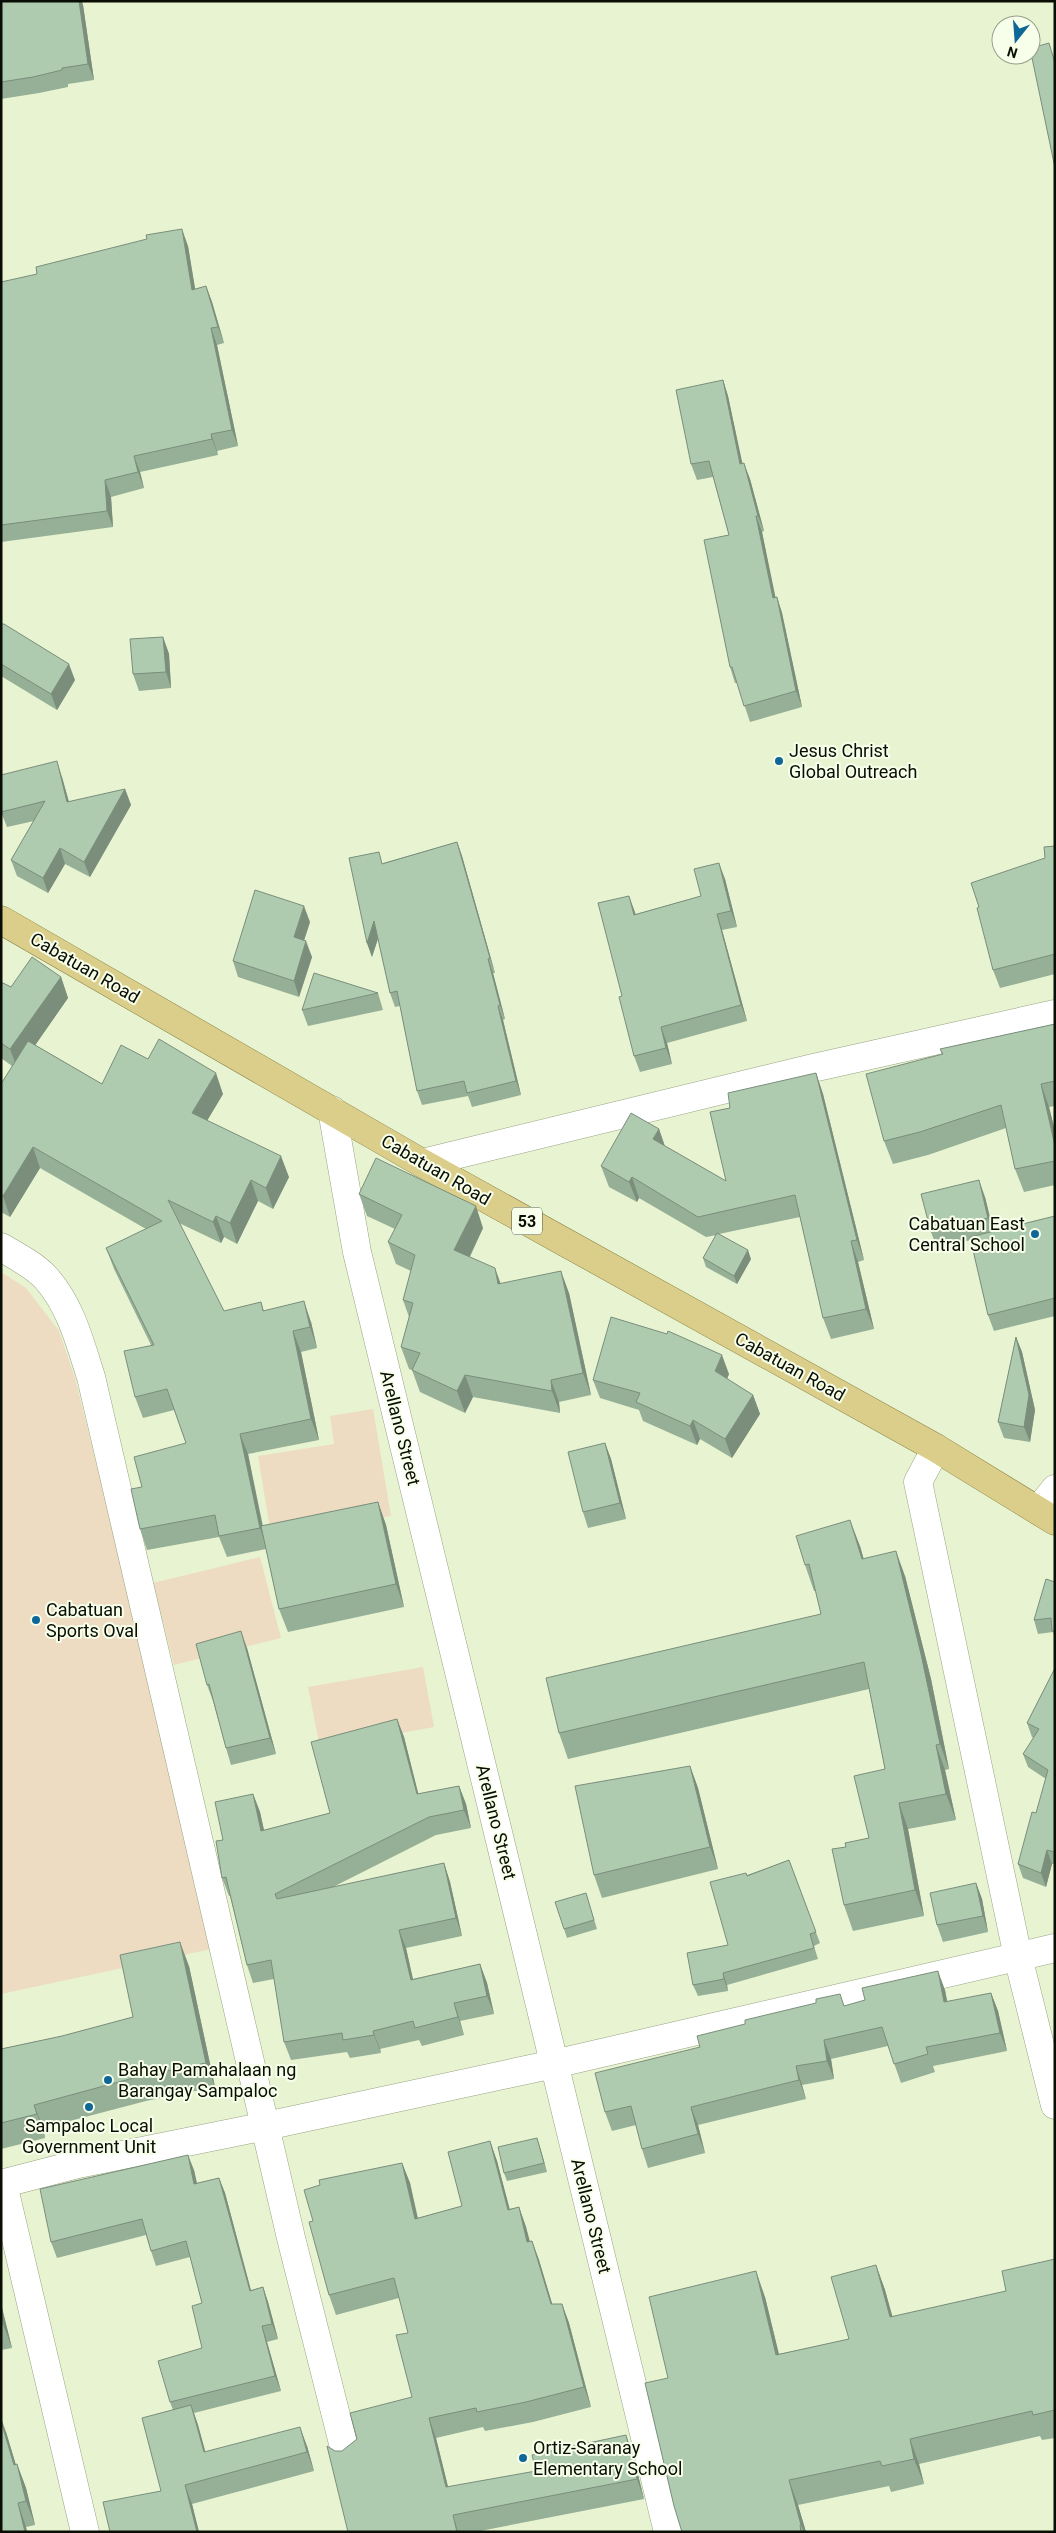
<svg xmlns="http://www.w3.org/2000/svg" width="1056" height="2533" font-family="Roboto,sans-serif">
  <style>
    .green { fill: #eddbc2 }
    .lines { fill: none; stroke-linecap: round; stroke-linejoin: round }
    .minor-casing { stroke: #97a382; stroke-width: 29 }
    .trunk-casing { stroke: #8a8347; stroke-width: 29 }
    .minor { stroke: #fff; stroke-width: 28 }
    .trunk { stroke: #dace8a; stroke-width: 28 }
    .wall { fill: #96af97 }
    .shaded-wall { fill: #7a8e7b }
    .building { fill: #aecbb0; stroke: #7a8e7b }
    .poi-dot { fill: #0e6797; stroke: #f7ffea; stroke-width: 2 }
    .labels { text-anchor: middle; stroke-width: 4; stroke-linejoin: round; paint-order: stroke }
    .shield { fill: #f7ffea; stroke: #505648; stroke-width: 1 }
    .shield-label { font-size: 16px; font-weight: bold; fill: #090d03 }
    .poi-label { font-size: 18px; fill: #090d03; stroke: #f7ffea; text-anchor: start }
    .street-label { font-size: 18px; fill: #090d03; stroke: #f7ffea }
  </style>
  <rect width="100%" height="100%" fill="#e8f4d1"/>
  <path class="green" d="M1,1272l25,16 33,43 16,47 141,570 -215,46z
    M373,1409l18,107 -120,19 -13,-79 76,-12 -4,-28z
    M260,1557l21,81 -107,27 -21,-82z
    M423,1667l11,60 -114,21 -12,-61z"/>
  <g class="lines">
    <defs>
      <path id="minor" d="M332,1110l25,142 311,1280
        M422,1163l391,-95 242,-54
        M1,1247c15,9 33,18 45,31 25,28 34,65 45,99l200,861 55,217
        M936,1448l-18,34 100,475 37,148
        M1038,1510l17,-21
        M1,2184l77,-20 188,-38 288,-62 501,-116
        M3,2184l82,348"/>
      <path id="trunk" d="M1,920l421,243 514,285 119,73"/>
    </defs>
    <use href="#minor" class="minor-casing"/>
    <use href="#trunk" class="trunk-casing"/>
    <use href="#minor" class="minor"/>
    <use href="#trunk" class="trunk"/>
  </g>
  <path class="wall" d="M1,1l82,4 11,75 -26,4v3l-29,6 -38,6z
    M188,246l7,43 11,-3 6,16 12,41 -7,2 21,101 -21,5 1,4 -78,17 4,16 -33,9 2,30 -112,15v-260z
    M723,380l5,16 14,68 8,15 14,52 -2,1 13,66 2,-1 5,16 20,94 -52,15 -13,-39h-2l-5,-16 -1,-132 -16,-58 -16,3 -6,-16z
    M1,624l74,56 -18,30 -56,-34z
    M163,637l6,17 2,34 -32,3 -6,-17z
    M62,777l7,25 56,-13 6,16 -41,72 -25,-13 -17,29 -31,-17 -6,-16 23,-39 -27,6 -6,-15z
    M457,842l5,14 33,117h-2l12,46 -2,1 18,75 -49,12 -4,-11 -46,9 -5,-14 -17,-85 -5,1 -5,-14 -12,-54 -6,18 -5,-14 16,-80z
    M1055,846v128l-55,14 -7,-18 -14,-63 66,-49z
    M725,879l12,48 -15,3 25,91 -80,22 5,21 -32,8 -6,-16 -12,-60 14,-82 65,-18z
    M310,922l-6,18 8,17 -13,40 -61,-20 -5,-16z
    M61,977l7,21 -33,47 67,39 46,-25 75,35 -16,27 82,56 -16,32 -15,-8 -21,43 -13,-7 -3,6 -42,-20 45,88 37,-9 3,9 47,11 6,26 -16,4 18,88 -71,14 15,72 115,-24 8,23 18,82 -116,25 -9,-23 -13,-60 -39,8 -8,-20 -72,13 -7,-21 2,-42 44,-44 -12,-33 -31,8 -8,-21 16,-52 -37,-76 -8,-21 40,-19 -106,-61 -30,49 -9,-5v-128l11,-18 -11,-8v-76l10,5z
    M378,993l5,17 -75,16 -6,-16z
    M1055,1024v82l-6,1 6,24v54l-31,7 -9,-23 -9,-41 -78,27 -35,9 -9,-23 58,-86 -2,-6z
    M816,1073l7,21 41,166 -6,2 16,67 -43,10 -8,-21 -23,-101 -81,17 32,25 -14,25 -31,-17 -3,-9 14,-23 -11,2 -67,-39 -2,4 -28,-15 -8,-21 58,-37 6,17 61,35 4,-73z
    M359,1194l124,34 -13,29 30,27 69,9 22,102 -32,7 1,11 -87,-16 -8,16 -45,-21 -8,-22 -3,-1 -8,-22 8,-30 -6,-17 8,-29 -15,-7 -8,-22 7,-13 -28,-13z
    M985,1197l8,34 62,-15v100l-61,15 -6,-16 -17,-75 -34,8 -6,-16z
    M1016,1337l6,15 13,58 -5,32 -26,-4 -6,-16z
    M729,1374l-2,5 26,16 7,19 -28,44 -32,-19 -3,6 -54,-24 -4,-11 -39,-12 -7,-18z
    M605,1443l6,16 15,60 -38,9 -5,-16z
    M860,1546l3,12 42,18 26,103 18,90 -4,1 11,50 -48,9 16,87 -71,15 -9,-26 25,-67 16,-69 -16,-80 -301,70 -9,-26 262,-119 -5,-23h-2l-9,-26z
    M1055,1582v55l-2,-5 -15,2 -4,-14z
    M247,1648l29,106 -45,11 -5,-17 -13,-47 -6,-16z
    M1055,1668v196h-3l-6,23 -23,-9 -5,-14 18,-51 10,-34 -18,-12 -5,-13 11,-16 -2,-1 -5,-14z
    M397,1719l7,18 14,57 41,-8 7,18 5,24 -35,7 -105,53 113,-25 6,19 12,54 -56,12 7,31 67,-15 7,19 7,31 -34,7 4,14 -42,11 -3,-6 -39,9 1,4 -31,5 -3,-6 -56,8 -7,-18 -10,-63 -21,4 -6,-18 -17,-69h-1l-7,-18 1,-38 30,-46 7,18 4,18 66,-17z
    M690,1766l8,22 20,81 -116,29 -8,-23z
    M789,1860l31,83 -6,3 4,13 -91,26 1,6 -30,5 -5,-11 35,-40 19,-70z
    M976,1883l6,16 6,33 -45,10 -6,-17z
    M586,1893l11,36 -30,9 -3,-9z
    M189,1966l26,121 -69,14 -103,27 2,10 -44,11v-100l61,-13 71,-19z
    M945,1990l2,12 44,-9 7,18 9,40 -74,15 2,6 -34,11 -13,-37 -57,13 3,20 -32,6 4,14 -108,26 7,28 -57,15 -6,-19 -6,-24 -24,6 -7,-19 95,-65 144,-41z
    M537,2138l10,34 -40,9 -3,-8z
    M490,2141l7,20 12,48 10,-2 7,20 4,14h2l7,19 13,44h10l7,19 22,84 -58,15 -48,9 -2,-4 -47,11 12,49 185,-32 11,44 -169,33h-127l-13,-81h7l70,-54 -4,-64 -9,-35 -63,17 -7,-20 -16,-74 89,-58 8,20 8,35 44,-12z
    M194,2170l3,13 22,-5 6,15 26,97 12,-3 5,15 10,37 -11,3 14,49 -87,22 4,12 7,27 102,-6 7,25 -122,33 7,28h-89l51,-41 12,-81 -3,-8 32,-54v-45l-12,-46 -34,9 -5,-15 -5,-16 -89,23 -6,-16z
    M1055,2259v179l-13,2 -2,-4 -121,28 5,20 -33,8 -2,-6 -91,19 8,27h-124l-14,-154 97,-81 14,57 70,-15 27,-74 9,25 7,27 114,-26z
    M1,2304l11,44 -11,2z
    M6,2432l10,33 1,-1 9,24 9,37 -9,2 1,5h-26z"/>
  <path class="shaded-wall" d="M79,1h3l1,4 11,75 -6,-16z
    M182,229l6,17 10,60 -6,-16z
    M206,286l6,16 12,41 -6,-16z
    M211,328l6,17 21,101 -6,-16z
    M723,380l5,16 18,84 -6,-16z
    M211,434l6,17 1,4 -6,-16z
    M134,456l6,16 4,16 -6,-16z
    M744,463l6,16 14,52 -6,-15z
    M105,480l6,17 2,30 -6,-16z
    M756,516l6,16 17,82 -6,-16z
    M777,597l5,16 20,94 -6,-16z
    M163,637l6,17 2,34 -5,-16z
    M69,664l6,16 -18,30 -6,-16z
    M57,761l5,16 11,40 -6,-15z
    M125,789l6,16 -41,72 -6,-15z
    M457,842l5,14 33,117 -5,-15z
    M60,848l5,16 -17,29 -5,-15z
    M719,863l6,16 12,48 -6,-16z
    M629,896l6,16 5,19 -6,-16z
    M304,906l6,16 -10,31 -6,-16z
    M717,914l5,16 25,91 -6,-16z
    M374,921l5,14 -7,22 -5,-14z
    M306,941l6,16 -13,40 -5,-16z
    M488,959l5,14 12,46 -5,-14z
    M61,977l7,21 -50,72 -8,-21z
    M498,1006l5,14 18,75 -5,-14z
    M661,1027l6,16 5,21 -6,-16z
    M216,1073l7,21 -24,40 -7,-21z
    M816,1073l7,21 41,166 -7,-20z
    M1041,1084l8,23 6,24v15z
    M659,1129l7,21 -13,-11z
    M33,1147l7,21 -30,49 -7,-21z
    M281,1156l8,21 -16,32 -7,-21z
    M632,1177l7,21 -2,4 -8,-20z
    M251,1180l7,21 -21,43 -7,-21z
    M979,1180l6,17 9,37 -6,-16z
    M476,1206l7,22 -21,44 -8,-22z
    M216,1216l8,21 -3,6 -8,-21z
    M851,1241l7,21 16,67 -8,-20z
    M748,1250l3,9 -14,25 -3,-8z
    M495,1268l8,22 -5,-6z
    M561,1271l8,22 22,102 -8,-22z
    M304,1301l7,21 6,26 -7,-21z
    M293,1331l8,21 18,88 -8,-21z
    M1016,1337l6,15 13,58 -5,32 -6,-15z
    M722,1355l7,19 -7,16 -7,-19z
    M465,1375l8,22 -8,16 -8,-22z
    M551,1380l8,22 1,11 -8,-22z
    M753,1395l7,19 -28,44 -7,-19z
    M693,1420l7,19 -3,6 -7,-19z
    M240,1434l8,20 19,95 -7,-21z
    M605,1443l6,16 15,60 -6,-16z
    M378,1502l8,23 18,82 -8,-23z
    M850,1520l10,26 11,38 -9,-25z
    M896,1551l9,25 26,103 18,90 -9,-25z
    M241,1631l6,17 29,106 -6,-16z
    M397,1719l7,18 19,75 -6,-18z
    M936,1745l9,25 11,50 -10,-26z
    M690,1766l8,22 20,81 -8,-22z
    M459,1786l7,18 5,24 -7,-18z
    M253,1794l7,18 8,37 -7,-18z
    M899,1803l9,26 16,87 -9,-26z
    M1047,1850l5,14 -6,23 -5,-14z
    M444,1863l6,19 12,54 -6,-18z
    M976,1883l6,16 6,33 -5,-16z
    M399,1930l7,18 11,50 -6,-18z
    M180,1942l9,24 26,121 -9,-24z
    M480,1964l7,19 7,31 -7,-18z
    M938,1971l7,19 6,31 -7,-19z
    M723,1973l4,12 1,6 -4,-12z
    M991,1993l7,18 9,40 -7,-18z
    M454,2003l6,18 4,14 -6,-18z
    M373,2031l7,18 1,4 -7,-18z
    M824,2040l7,19 3,20 -7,-18z
    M796,2066l6,19 4,14 -7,-19z
    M34,2105l9,23 2,10z
    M691,2107l7,18 7,28 -7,-19z
    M537,2138l3,9 7,25 -3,-9z
    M490,2141l7,20 18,68 -7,-19z
    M188,2155l6,15 6,29 -6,-15z
    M402,2163l8,20 12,56 -7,-20z
    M219,2178l6,15 30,113 -5,-15z
    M519,2207l7,20 8,34 -7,-19z
    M532,2241l7,19 19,63 -7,-19z
    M876,2265l9,25 15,53 -10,-26z
    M756,2271l9,26 20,83 -9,-25z
    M263,2287l5,15 10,37 -6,-15z
    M1,2304l11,44 -9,-24 -2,-8z
    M562,2304l7,19 22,84 -7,-20z
    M262,2326l5,16 14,49 -6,-15z
    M191,2405l7,20 13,47 -7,-20z
    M1,2418l5,14 17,57 -9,-24 -13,-44z
    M429,2418l7,20 17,69 -7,-20z
    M300,2427l7,19 7,25 -7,-19z
    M626,2435l7,20 11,44 -7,-20z
    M910,2439l9,25 5,20 -10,-25z
    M17,2464l9,24 9,37 -9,-24z
    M789,2480l9,25 8,27h-2l-3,-7z
    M185,2485l7,19 7,28h-2z
    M18,2503l8,24 1,5h-2z
    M453,2515l5,17h-1z"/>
  <path class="building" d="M1,1h78l9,63 -26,4v2l-29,7 -32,5z
    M1049,43l6,20v105l-24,-115v-5z
    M182,229l10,61 14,-4 12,41 -7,1 21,102 -21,4 1,5 -78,17 4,16 -33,8 2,31 -106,14v-243l36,-8 -1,-7 111,-28 -1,-4z
    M723,380l17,84 4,-1 14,53h-2l17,82 4,-1 19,94 -52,15 -12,-39h-2l-26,-127 25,-5 -20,-74 -18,3 -15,-74z
    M1,624h3l65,40 -18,30 -50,-30z
    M163,637l3,35 -33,2 -3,-35z
    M57,761l10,41 58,-13 -41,73 -24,-14 -17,30 -32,-18 34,-59 -44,11v-37z
    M457,842l33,116 -2,1 12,46 -2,1 18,75 -49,12 -3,-12 -47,10 -20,-100 -7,2 -16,-72 -7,22 -18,-85 30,-6 3,12z
    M1055,846v108l-62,16 -16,-62 2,-1 -8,-24 74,-25 -1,-11z
    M719,863l12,48 -14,3 24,91 -80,22 5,21 -32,8 -15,-59 3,-1 -24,-93 31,-7 5,19 67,-19 -7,-27z
    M255,890l49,16 -10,31 12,4 -12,40 -61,-20z
    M32,957l29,20 -51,72 -9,-6v-61l10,5z
    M314,973l64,20 -76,17z
    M1055,1024v57l-14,3 14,62v15l-40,8 -14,-64 -81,27 -36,9 -18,-67 77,-20 -3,-5z
    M159,1039l57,34 -24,40 89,43 -15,32 -15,-8 -21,43 -14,-7 -3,6 -45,-22 56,111 37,-9 2,9 41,-10 6,26 -17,4 18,88 -71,15 20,94 -41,8 -4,-21 -75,14 -9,-40 11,-2 -8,-30 52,-14 -19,-54 -32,8 -11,-46 30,-6 -48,-97 56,-27 -129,-74 -30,49h-2v-112l27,-43 74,43 19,-39 27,14z
    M816,1073l41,167 -6,1 15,68 -43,9 -28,-123 -97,22 -66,-40 -3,5 -28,-16 30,-53 28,16 -6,10 73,42 -16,-69 20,-4 -2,-15z
    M376,1158l100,48 -22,44 41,18 3,16 63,-13 22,102 -32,7 1,11 -87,-16 -8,16 -45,-21 8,-17 -19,-6 12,-44 -10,-3 12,-45 -27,-13 14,-27 -43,-21z
    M979,1180l9,38 -57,14 -10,-38z
    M1055,1216v82l-67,17 -18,-78z
    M717,1233l31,17 -14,26 -31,-18z
    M611,1317l56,17 1,-3 54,24 -7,16 38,24 -28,44 -32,-19 -3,6 -54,-24 4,-9 -47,-13z
    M1016,1337l13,58 -5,32 -26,-5z
    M605,1443l15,60 -37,9 -15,-60z
    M378,1502l18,82 -117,25 -18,-83z
    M850,1520l12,39 34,-8 25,103 19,90 -4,1 10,49 -47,9 16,87 -71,15 -12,-56 14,-2 -1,-4 24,-5 -15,-62 31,-7 -21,-107 -305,71 -13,-55 275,-64 -12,-50 -4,1 -9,-29z
    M1046,1579l9,3v49h-3l-1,-13 -17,2z
    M241,1631l29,107 -44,10 -17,-64 -2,1 -11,-41z
    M1055,1668v184l-8,-2 -6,23 -23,-9 14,-52 4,1 12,-43 -25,-16 16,-25 -12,-6z
    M397,1719l20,75 42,-8 5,24 -35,7 -154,77 2,5 167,-36 12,55 -57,12 12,50 69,-16 7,32 -33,7 4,14 -43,11 -2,-7 -40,10 1,4 -31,5 -1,-7 -58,9 -13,-82 -24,5 -21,-88 -4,1 -6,-37 7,-1 -8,-38 38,-8 8,37 69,-18 -19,-71z
    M690,1766l20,81 -116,28 -19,-89z
    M789,1860l27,72 -6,2 4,14 -91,25 1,6 -31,6 -6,-32 41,-8 -18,-63 36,-9 1,3z
    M976,1883l7,33 -46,9 -7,-32z
    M586,1893l8,27 -30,9 -9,-27z
    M180,1942l26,121 -69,14 -103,28 3,9 -36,9v-74l61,-13 71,-19 -13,-62z
    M938,1971l6,31 47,-9 9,40 -74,14 2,7 -34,10 -12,-37 -58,13 3,21 -31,5 3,14 -108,27 7,27 -56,15 -11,-43 -26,6 -10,-39 105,-26 -3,-11 48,-12v-4l71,-17v-4l24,-5 4,12 21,-6 -3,-12z
    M537,2138l7,25 -40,10 -6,-26z
    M490,2141l18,69 11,-3 8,35 5,-1 19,63h11l22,83 -58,15 -49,10 -1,-4 -47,10 17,69 90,-16 -4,-16 94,-20 11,44 -184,36 4,17h-109l-21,-86 8,5h7l15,-12 -7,-26 62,-16 -16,-62 12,-2 -14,-55 -65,17 -20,-73 4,-1 -9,-31 16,-5 -1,-5 83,-17 13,56 47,-13 -14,-54z
    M188,2155l6,29 25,-6 31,113 13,-4 9,37 -10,2 13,50 -105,26 -12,-41 44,-13 -10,-42 10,-3 -16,-62 -35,10 -9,-32 -91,23 -11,-53z
    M1055,2259v151l-22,5 -1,-4 -122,28 4,20 -32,7 -2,-5 -91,19 12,45h-1l1,7h-119l-8,-26 -29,-123 23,-5 -19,-81 107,-26 20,84 73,-16 -18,-62 45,-12 14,52 116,-26 -4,-20z
    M1,2316l2,8h-2z
    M191,2405l13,47 96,-25 7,25 -122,33 12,47h-87l-7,-30 58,-11 -19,-73z
    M1,2421l13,44 3,-1 9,37 -8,2 7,29h-24z"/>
  <g class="poi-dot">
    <circle cx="779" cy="761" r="5"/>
    <circle cx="1035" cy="1234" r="5"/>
    <circle cx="36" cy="1620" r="5"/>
    <circle cx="108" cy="2080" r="5"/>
    <circle cx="89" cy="2107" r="5"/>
    <circle cx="523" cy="2458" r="5"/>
  </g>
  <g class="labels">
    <rect class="shield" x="512" y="1207.5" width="30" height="27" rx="4"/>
    <g class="shield-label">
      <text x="527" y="1227">53</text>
    </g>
    <g class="poi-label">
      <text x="789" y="757">Jesus Christ<tspan x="789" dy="21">Global Outreach</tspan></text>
      <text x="1025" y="1230" text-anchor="end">Cabatuan East<tspan x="1025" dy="21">Central School</tspan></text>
      <text x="46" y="1616">Cabatuan<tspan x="46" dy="21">Sports Oval</tspan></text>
      <text x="118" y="2076">Bahay Pamahalaan ng<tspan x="118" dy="21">Barangay Sampaloc</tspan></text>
      <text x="89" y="2132" text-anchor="middle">Sampaloc Local<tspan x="89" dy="21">Government Unit</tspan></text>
      <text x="533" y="2454">Ortiz-Saranay<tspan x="533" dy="21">Elementary School</tspan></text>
    </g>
    <g class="street-label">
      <text transform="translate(85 968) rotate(30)" y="6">Cabatuan Road</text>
      <text transform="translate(436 1170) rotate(30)" y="6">Cabatuan Road</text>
      <text transform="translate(790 1367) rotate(29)" y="6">Cabatuan Road</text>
      <text transform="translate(400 1428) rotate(76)" y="6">Arellano Street</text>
      <text transform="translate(496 1822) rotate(76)" y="6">Arellano Street</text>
      <text transform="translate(591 2216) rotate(76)" y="6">Arellano Street</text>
    </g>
  </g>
  <rect width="1056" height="2533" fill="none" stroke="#090d03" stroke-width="5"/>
  <g transform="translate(1016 40) rotate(197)"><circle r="24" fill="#f7ffea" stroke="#989e8e"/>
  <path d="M0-4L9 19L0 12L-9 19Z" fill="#0e6797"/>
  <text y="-8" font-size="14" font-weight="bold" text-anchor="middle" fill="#090d03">N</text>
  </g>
</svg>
